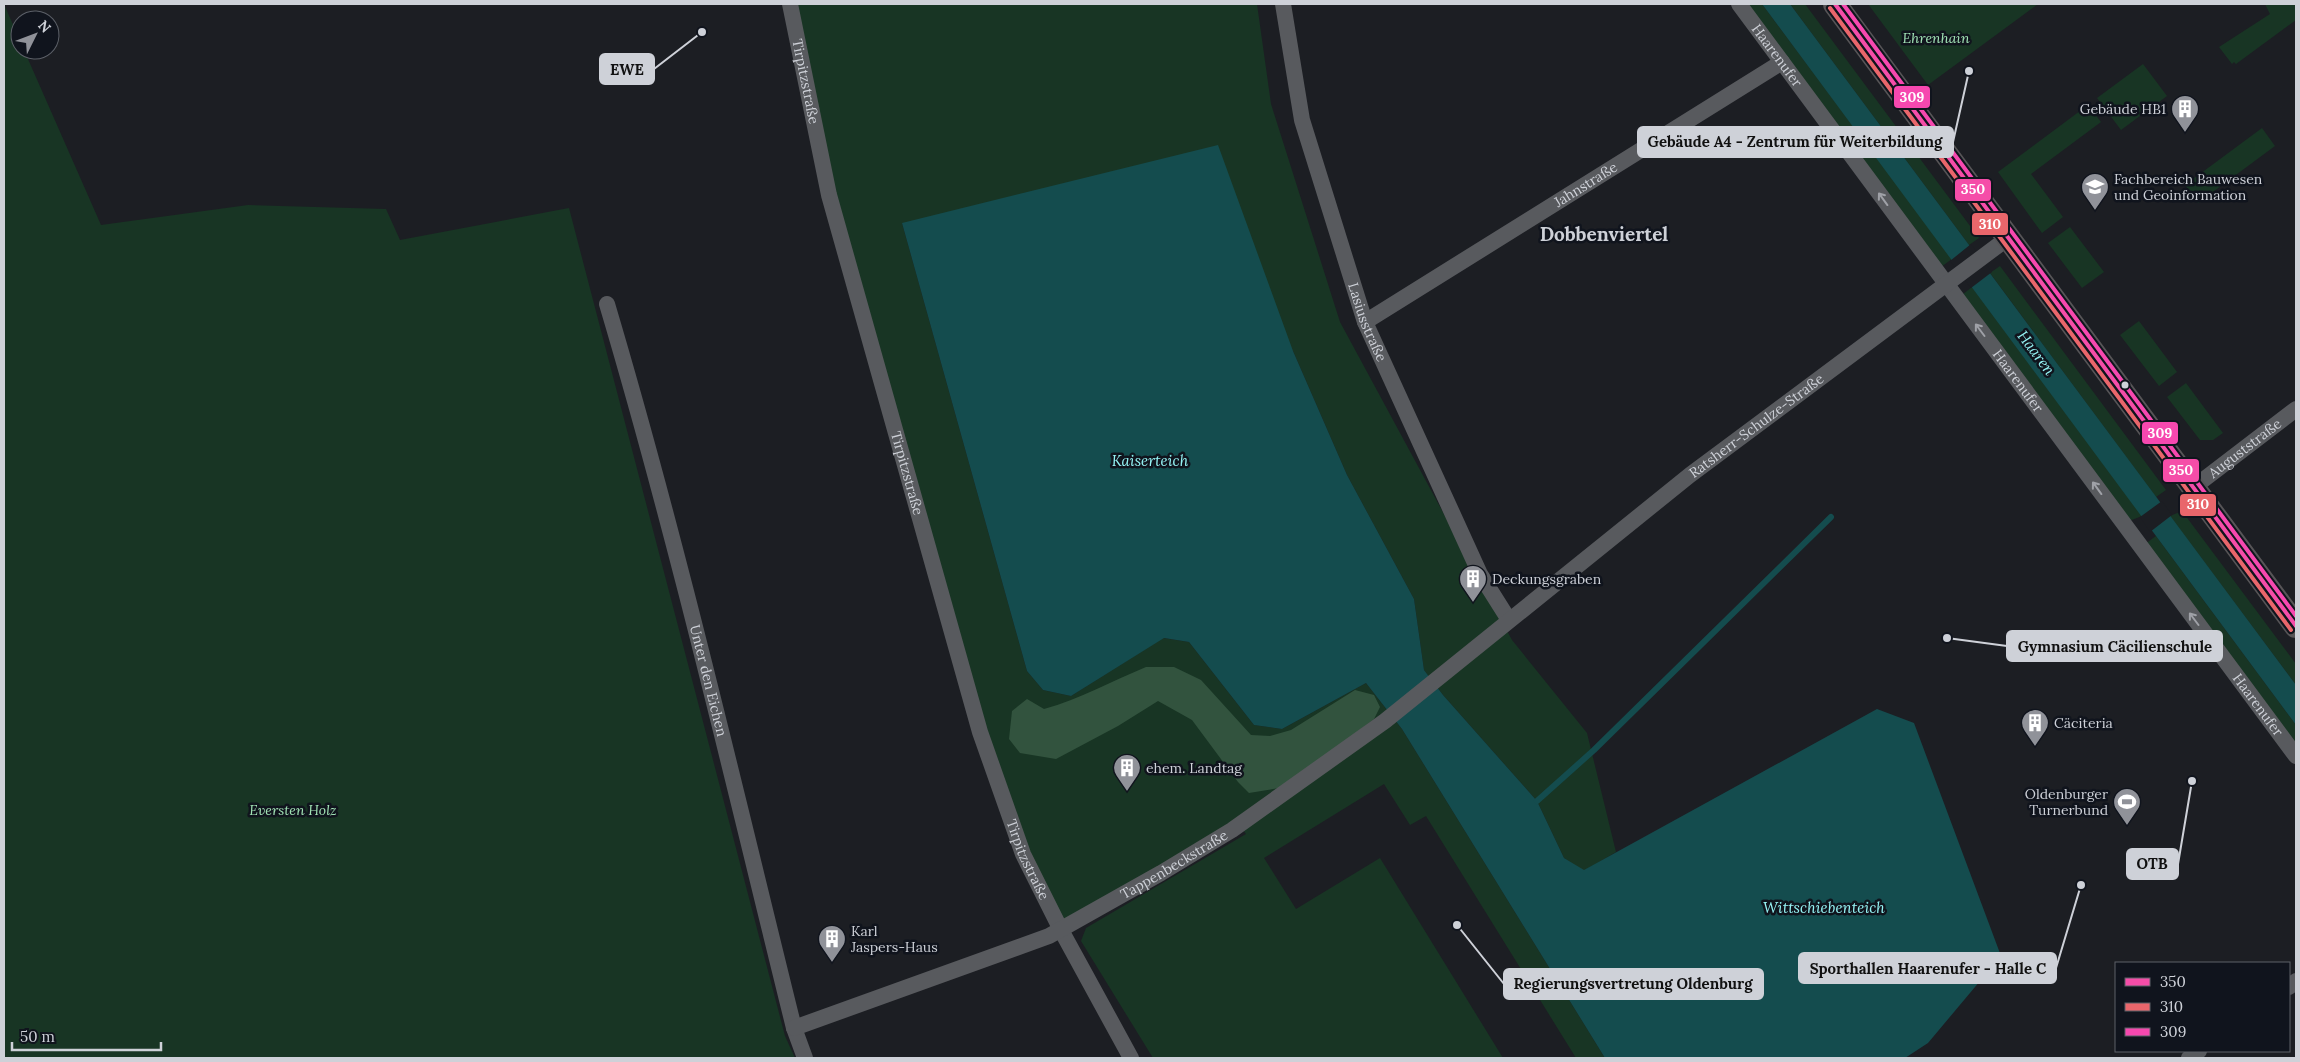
<svg xmlns="http://www.w3.org/2000/svg" width="2300" height="1062" font-family="Lora,serif">
  <style>
    .green { fill: #183524 }
    .forest { fill: #32533e }
    .water { fill: #144c4e }
    .pier { fill: #1c1e23 }
    .lines { fill: none; stroke-linecap: round; stroke-linejoin: round }
    .stream { stroke: #144c4e; stroke-width: 6 }
    .minor { stroke: #585a5e; stroke-width: 16 }
    .secondary { stroke: #575557; stroke-width: 24 }
    .bus-1-casing { stroke: #10141d; stroke-width: 8 }
    .bus-2-casing { stroke: #10141d; stroke-width: 8 }
    .bus-3-casing { stroke: #10141d; stroke-width: 8 }
    .bus-1 { stroke: #f54da8; stroke-width: 4 }
    .bus-2 { stroke: #e9666b; stroke-width: 4 }
    .bus-3 { stroke: #f648af; stroke-width: 4 }
    .oneway { stroke: #9fa1a7 }
    .bus-dot { fill: #ced1d8; stroke: #10141d; stroke-width: 2 }
    .labels { text-anchor: middle; stroke-width: 5; stroke-linejoin: round; paint-order: stroke }
    .park-label { font-size: 14px; font-style: italic; fill: #a1e2b5; stroke: #10141d }
    .street-label { font-size: 14px; fill: #ced1d8; stroke: #10141d }
    .poi-label { font-size: 14px; fill: #ced1d8; stroke: #10141d; text-anchor: start }
    .water-label { font-size: 15px; font-style: italic; fill: #95f4f5; stroke: #10141d }
    .district-label { font-size: 19px; font-weight: bold; fill: #ced1d8; stroke: #10141d }
    .leader { fill: none; stroke: #ced1d8; stroke-width: 2 }
    .callout-dot { fill: #ced1d8; stroke: #10141d; stroke-width: 2 }
    .callout { fill: #ced1d8; stroke: #ced1d8; stroke-width: 2 }
    .callout-label { font-size: 15px; text-anchor: middle; font-weight: bold; fill: #111 }
    .line-badge { stroke: #10141d; stroke-width: 2 }
    .badge-label { font-size: 14px; text-anchor: middle; font-weight: bold; fill: #fff }
  </style>
  <rect width="100%" height="100%" fill="#1c1e23"/>
  <path class="green" d="M4,4l16,37v9h4l77,175 147,-20 138,4 14,31 169,-32 216,828 10,22h-791z
    M790,4h467l14,100 69,218 172,318 75,93 29,119 -32,19 -20,-13 -27,-57 -94,-106 -19,-25 -10,-71 -67,-124 -54,-124 -391,-128 125,448 16,19 28,6 92,-58 26,4 65,83 28,4 84,-46 36,46 203,329h-29l-150,-242 -16,9 -26,-41 -120,74 32,51 84,-51 123,200h-350l-72,-117 5,-13 160,-94 -7,-9 -178,105 -38,-76 -186,-631z
    M1746,4h16l190,255 -11,8z
    M1790,4h15l174,234 -10,7z
    M1868,4h170l-110,81z
    M2265,4h31v16l-60,44 -2,-2 -2,2 -13,-17 51,-33z
    M2143,64l24,32 -46,34 -24,-32z
    M2088,105l13,17 -70,52 32,43 -21,16 -44,-61z
    M2262,128l13,18 -77,57 -13,-18z
    M2070,227l34,45 -22,16 -34,-45z
    M2000,266l166,224 -10,7 -166,-224z
    M1972,287l170,229 -13,5 -167,-226z
    M2139,321l38,51 -18,14 -39,-51z
    M2186,383l37,50 -10,7h-13l-33,-43z
    M2182,511l114,153v21l-126,-169z
    M2156,536l140,189v21l-151,-202z"/>
  <path class="forest" d="M1146,667h28l27,13 50,55 19,1 21,-6 64,-40 19,5 6,12 -6,12 -89,68 -36,6 -11,-11 -46,-62 -34,-19 -40,25 -62,33 -36,-6 -11,-14 3,-28 15,-12 17,10c36,-10 68,-28 102,-42z"/>
  <path class="water" d="M1762,4h28l506,681v40z
    M1218,145l75,206 54,124 67,124 10,71 19,25 94,106 27,57 20,12 293,-161 37,14 87,233 -73,87 -23,15h-300l-203,-329 -36,-46 -84,46 -28,-4 -65,-83 -25,-4 -93,58 -28,-6 -16,-19 -125,-448z"/>
  <path class="pier" d="M1971,244l21,28 -21,16 -21,-27z
    M2162,501l10,14 -22,17 -10,-15z"/>
  <g class="lines">
    <path class="stream" d="M1537,801l57,-51 237,-233"/>
    <g class="minor">
      <path id="s1" d="M790,4l39,191 151,537 43,122 38,76 70,128"/>
      <path id="s2" d="M1283,4l19,116 63,202 115,252 29,46"/>
      <path id="s3" d="M1739,4l557,752"/>
      <path id="s4" d="M607,304c71,239 127,482 187,724l11,30"/>
      <path id="s5" d="M1365,322l417,-260"/>
      <path id="s6" d="M2194,487l102,-78"/>
      <path d="M2289,987l7,-6"/>
      <path id="s7" d="M794,1028l255,-92 112,-63 71,-43 153,-109 305,-246 318,-237"/>
      <path d="M2189,1058l10,-7"/>
    </g>
    <path class="secondary" d="M1835,4l461,622"/>
    <defs>
      <path id="bus-1" d="M1835,4l461,622"/>
      <path id="bus-2" d="M1830,8l461,622"/>
      <path id="bus-3" d="M1843,4l453,612"/>
    </defs>
    <use href="#bus-1" class="bus-1-casing"/>
    <use href="#bus-2" class="bus-2-casing"/>
    <use href="#bus-3" class="bus-3-casing"/>
    <use href="#bus-1" class="bus-1"/>
    <use href="#bus-2" class="bus-2"/>
    <use href="#bus-3" class="bus-3"/>
  </g>
  <defs><path id="oneway-shaft" d="M-6 0H5M1.5-3L5.5 0L1.5 3" fill="none" stroke-width="1.6" stroke-linecap="round" stroke-linejoin="round" transform="scale(1.25)"/></defs>
  <g class="oneway">
    <use href="#oneway-shaft" transform="translate(1883 199) rotate(-126)"/>
    <use href="#oneway-shaft" transform="translate(1980 330) rotate(-127)"/>
    <use href="#oneway-shaft" transform="translate(2097 488) rotate(-126)"/>
    <use href="#oneway-shaft" transform="translate(2194 619) rotate(-127)"/>
  </g>
  <defs>
    <symbol id="building-pin" viewBox="-11 -11 22 30"><path d="M0 17L-7.5 6A9.5 9.5 0 1 1 7.5 6Z" fill="#909299" stroke="#10141d"/><path d="M-4-6H4V6H1V3H-1V6H-4ZM-2.5-4.3h1.7v1.8h-1.7ZM.8-4.3h1.7v1.8H.8ZM-2.5-1h1.7V.8h-1.7ZM.8-1h1.7V.8H.8Z" fill="#fff"/></symbol>
    <symbol id="university-pin" viewBox="-11 -11 22 30"><path d="M0 17L-7.5 6A9.5 9.5 0 1 1 7.5 6Z" fill="#909299" stroke="#10141d"/><path d="M0-5L7-2L0 1L-7-2ZM-4 1L0 2.5L4 1V4Q0 6-4 4Z" fill="#fff"/></symbol>
    <symbol id="stadium-pin" viewBox="-11 -11 22 30"><path d="M0 17L-7.5 6A9.5 9.5 0 1 1 7.5 6Z" fill="#909299" stroke="#10141d"/><path d="M0-5a6.5 5 0 1 0 0 10a6.5 5 0 1 0 0-10ZM-3.5-1.8h7v3.6h-7Z" fill="#fff"/></symbol>
  </defs>
  <g fill-rule="evenodd">
    <use href="#building-pin" x="2169" y="93" width="32" height="43"/>
    <use href="#university-pin" x="2079" y="171" width="32" height="43"/>
    <use href="#building-pin" x="1457" y="563" width="32" height="43"/>
    <use href="#building-pin" x="2019" y="707" width="32" height="43"/>
    <use href="#building-pin" x="1111" y="752" width="32" height="43"/>
    <use href="#stadium-pin" x="2111" y="786" width="32" height="43"/>
    <use href="#building-pin" x="816" y="923" width="32" height="43"/>
  </g>
  <circle class="bus-dot" cx="2125" cy="385" r="4.5"/>
  <g class="labels">
    <g class="park-label">
      <text x="1936" y="43">Ehrenhain</text>
      <text x="293" y="815">Eversten Holz</text>
    </g>
    <g class="street-label">
      <text dy="5" stroke="none"><textPath href="#s3" startOffset="64">Haarenufer</textPath></text>
      <text dy="5" stroke="none"><textPath href="#s1" startOffset="79">Tirpitzstraße</textPath></text>
      <text dy="5" stroke="none"><textPath href="#s5" startOffset="260">Jahnstraße</textPath></text>
      <text dy="5" stroke="none"><textPath href="#s2" startOffset="330">Lasiusstraße</textPath></text>
      <text dy="5" stroke="none"><textPath href="#s3" startOffset="469">Haarenufer</textPath></text>
      <text dy="5" stroke="none"><textPath href="#s7" startOffset="1145">Ratsherr-Schulze-Straße</textPath></text>
      <text dy="5" stroke="none"><textPath href="#s6" startOffset="64">Auguststraße</textPath></text>
      <text dy="5" stroke="none"><textPath href="#s1" startOffset="484">Tirpitzstraße</textPath></text>
      <text dy="5" stroke="none"><textPath href="#s4" startOffset="390">Unter den Eichen</textPath></text>
      <text dy="5" stroke="none"><textPath href="#s3" startOffset="872">Haarenufer</textPath></text>
      <text dy="5" stroke="none"><textPath href="#s1" startOffset="889">Tirpitzstraße</textPath></text>
      <text dy="5" stroke="none"><textPath href="#s7" startOffset="415">Tappenbeckstraße</textPath></text>
    </g>
    <g class="poi-label">
      <text x="2166" y="114" text-anchor="end">Gebäude HB1</text>
      <text x="2114" y="184">Fachbereich Bauwesen<tspan x="2114" dy="16">und Geoinformation</tspan></text>
      <text x="1492" y="584">Deckungsgraben</text>
      <text x="2054" y="728">Cäciteria</text>
      <text x="1146" y="773">ehem. Landtag</text>
      <text x="2108" y="799" text-anchor="end">Oldenburger<tspan x="2108" dy="16">Turnerbund</tspan></text>
      <text x="851" y="936">Karl<tspan x="851" dy="16">Jaspers-Haus</tspan></text>
    </g>
    <g class="water-label">
      <text transform="translate(2036 353) rotate(53)" y="5">Haaren</text>
      <text x="1150" y="466">Kaiserteich</text>
      <text x="1824" y="913">Wittschiebenteich</text>
    </g>
    <g class="district-label">
      <text x="1604" y="241">Dobbenviertel</text>
    </g>
  </g>
  <path class="leader" d="M702 32L654 69M1969 71L1953 142M1947 638L2007 646M2192 781L2178 864M2081 885L2056 968M1457 925L1504 984"/>
  <g class="callout-dot">
    <circle cx="702" cy="32" r="5"/>
    <circle cx="1969" cy="71" r="5"/>
    <circle cx="1947" cy="638" r="5"/>
    <circle cx="2192" cy="781" r="5"/>
    <circle cx="2081" cy="885" r="5"/>
    <circle cx="1457" cy="925" r="5"/>
  </g>
  <g class="callout">
    <rect x="600" y="54" width="54" height="30" rx="5"/>
    <rect x="1638" y="127" width="315" height="30" rx="5"/>
    <rect x="2007" y="631" width="215" height="30" rx="5"/>
    <rect x="2127" y="849" width="51" height="30" rx="5"/>
    <rect x="1799" y="953" width="257" height="30" rx="5"/>
    <rect x="1504" y="969" width="259" height="30" rx="5"/>
  </g>
  <g class="callout-label">
    <text x="627" y="75">EWE</text>
    <text x="1795" y="147">Gebäude A4 - Zentrum für Weiterbildung</text>
    <text x="2115" y="652">Gymnasium Cäcilienschule</text>
    <text x="2152" y="869">OTB</text>
    <text x="1928" y="974">Sporthallen Haarenufer - Halle C</text>
    <text x="1633" y="989">Regierungsvertretung Oldenburg</text>
  </g>
  <g class="line-badge">
    <rect x="1893" y="85" width="38" height="24" rx="5" fill="#f648af"/>
    <rect x="1954" y="178" width="38" height="24" rx="5" fill="#f54da8"/>
    <rect x="1971" y="212" width="38" height="24" rx="5" fill="#e9666b"/>
    <rect x="2141" y="421" width="38" height="24" rx="5" fill="#f648af"/>
    <rect x="2162" y="458" width="38" height="25" rx="5" fill="#f54da8"/>
    <rect x="2179" y="493" width="38" height="24" rx="5" fill="#e9666b"/>
  </g>
  <g class="badge-label">
    <text x="1912" y="102">309</text>
    <text x="1973" y="194">350</text>
    <text x="1990" y="229">310</text>
    <text x="2160" y="438">309</text>
    <text x="2181" y="475">350</text>
    <text x="2198" y="509">310</text>
  </g>
  <rect width="2300" height="1062" fill="none" stroke="#ced1d8" stroke-width="10"/>
  <rect x="2115" y="962" width="175" height="90" fill="#10141d" stroke="#5c6068"/>
  <rect x="2125" y="978" width="25" height="8" fill="#f54da8" stroke="#5c6068"/>
  <text x="2160" y="987" font-size="15" fill="#ced1d8">350</text>
  <rect x="2125" y="1003" width="25" height="8" fill="#e9666b" stroke="#5c6068"/>
  <text x="2160" y="1012" font-size="15" fill="#ced1d8">310</text>
  <rect x="2125" y="1028" width="25" height="8" fill="#f648af" stroke="#5c6068"/>
  <text x="2160" y="1037" font-size="15" fill="#ced1d8">309</text>
  <g transform="translate(35 35) rotate(48)"><circle r="24" fill="#10141d" stroke="#5c6068"/>
  <path d="M0-4L9 19L0 12L-9 19Z" fill="#909299"/>
  <text y="-8" font-size="14" font-weight="bold" text-anchor="middle" fill="#ced1d8">N</text>
  </g>
  <path d="M12 1042v8h149v-8" fill="none" stroke="#ced1d8" stroke-width="2.5"/>
  <text x="20" y="1042" font-size="15" fill="#ced1d8" stroke="#10141d" stroke-width="4" paint-order="stroke">50 m</text>
</svg>
